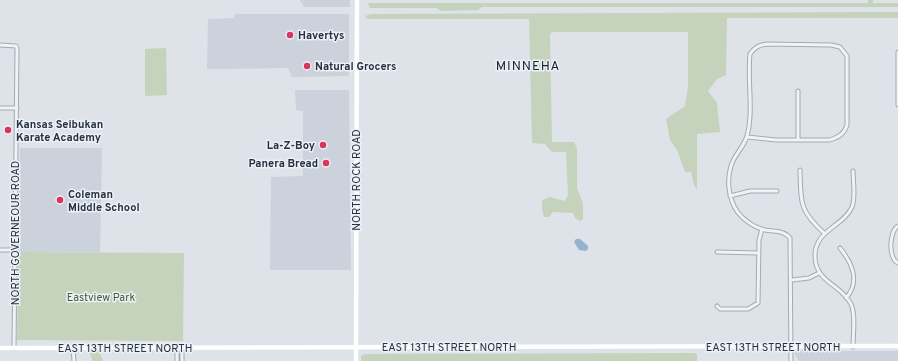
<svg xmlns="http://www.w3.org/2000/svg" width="898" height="361" font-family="Overpass,sans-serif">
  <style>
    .built { fill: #cbd2db }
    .green { fill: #c5d3bd }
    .water { fill: #94b4cd }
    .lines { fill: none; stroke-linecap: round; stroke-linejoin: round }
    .minor-casing { stroke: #a2aab3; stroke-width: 5 }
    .minor { stroke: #f0f3f6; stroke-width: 3 }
    .secondary { stroke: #fff; stroke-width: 4.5 }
    .poi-dot { fill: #db345c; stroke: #edf1f6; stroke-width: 1.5 }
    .labels { text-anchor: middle; stroke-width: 3; stroke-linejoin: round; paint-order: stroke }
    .poi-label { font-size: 11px; font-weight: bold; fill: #253141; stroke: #edf1f6; text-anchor: start }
    .street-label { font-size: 11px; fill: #253141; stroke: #edf1f6 }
    .park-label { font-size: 11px; fill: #3d5e31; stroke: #edf1f6 }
    .quarter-label { font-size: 13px; letter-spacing: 1px; fill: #172231; stroke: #edf1f6 }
  </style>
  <rect width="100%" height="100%" fill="#dde3e9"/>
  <path class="built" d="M300,0h50v7h-46z
    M235,14h114v62l-57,1 -4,-9 -81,1 1,-50 26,-1z
    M295,90h54l2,180h-81l1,-93 32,-1v-65l-7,-1z
    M20,148h82l-2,104h-82z
    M793,351h105v10h-99z"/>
  <path class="green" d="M868,0h5v3h25v4h-416l-4,3 -37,1 -4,-3h-67l-2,-5h500z
    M898,12v6h-171l-1,57 -9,4 -9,12 9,12 3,29 -23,2v56l-3,-5 -3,-13h-6l-8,-22 -7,-10 -4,-21 19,-13 3,-20v-54h-136l-2,3 2,107h22l3,6v40l6,15v16l-3,2 -5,-3 -2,-5 -20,-1 -4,5h-5l-2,-8v-9l8,-3 15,4 3,-6 -2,-43h-14l-7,-8 -13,-1 -3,-124h-161l-3,-3 6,-2z
    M166,48l1,47 -22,1v-47z
    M18,252l166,1 -1,88 -166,-1z
    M89,351h10l4,10h-10z
    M694,353l3,1v7h-336v-5l4,-2z"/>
  <path class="water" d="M576,239h4l8,7v3l-2,2 -7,-1 -5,-8z"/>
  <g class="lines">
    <defs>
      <path id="minor" d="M0,45l16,1 1,2 -3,300
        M898,52v53
        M0,108h17
        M747,137l29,3h54c9,-3 14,-6 17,-15v-69l-7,-9 -9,-2 -64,-1c-8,1 -12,3 -17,10 -3,27 4,56 -3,82 -3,11 -13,19 -16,30 -5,16 -2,39 11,51 6,6 15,11 23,13 10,2 19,0 25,8l1,123
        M798,140v-49
        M800,170c1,33 -1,40 24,63
        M730,196l20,-5h27
        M898,226c-9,5 -10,33 0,37
        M840,248c12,15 21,33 6,50
        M0,250h15
        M717,252l42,1
        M792,280l17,-2 10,-5
        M717,306l3,3h28l10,-6 1,-63 3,-11
        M853,347c0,-13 3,-32 -2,-43 -10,-20 -35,-21 -36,-47 -1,-27 28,-30 37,-50 4,-10 1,-26 1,-36
        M73,348l1,13
        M177,348v13
        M182,348v13"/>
    </defs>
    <use href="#minor" class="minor-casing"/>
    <use href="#minor" class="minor"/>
    <path class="secondary" d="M0,348l898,-2
      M356,361l1,-361"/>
  </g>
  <g class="poi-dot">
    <circle cx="290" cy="35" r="4"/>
    <circle cx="307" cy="66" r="4"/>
    <circle cx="8" cy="130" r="4"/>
    <circle cx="323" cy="145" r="4"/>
    <circle cx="326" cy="163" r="4"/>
    <circle cx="60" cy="200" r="4"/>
  </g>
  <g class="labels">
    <g class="poi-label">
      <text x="298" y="39">Havertys</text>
      <text x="315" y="70">Natural Grocers</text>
      <text x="16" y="128">Kansas Seibukan<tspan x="16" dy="13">Karate Academy</tspan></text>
      <text x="315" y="149" text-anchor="end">La-Z-Boy</text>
      <text x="318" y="167" text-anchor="end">Panera Bread</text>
      <text x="68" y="198">Coleman<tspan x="68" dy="13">Middle School</tspan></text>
    </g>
    <g class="street-label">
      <text transform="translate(356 180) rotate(-90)" y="4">NORTH ROCK ROAD</text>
      <text transform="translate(15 233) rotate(-90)" y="4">NORTH GOVERNEOUR ROAD</text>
      <text x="449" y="351">EAST 13TH STREET NORTH</text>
      <text x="773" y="351">EAST 13TH STREET NORTH</text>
      <text x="125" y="352">EAST 13TH STREET NORTH</text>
    </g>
    <g class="park-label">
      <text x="101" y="301">Eastview Park</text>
    </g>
    <g class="quarter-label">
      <text x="528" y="70">MINNEHA</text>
    </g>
  </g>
</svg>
